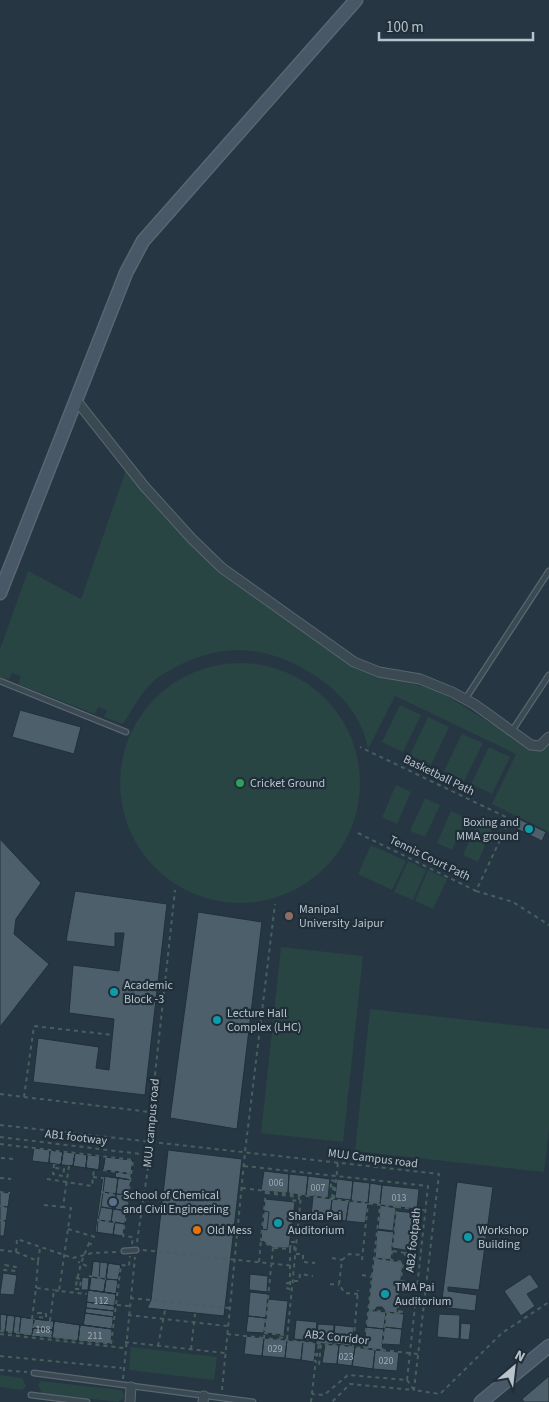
<svg xmlns="http://www.w3.org/2000/svg" width="549" height="1402" font-family="'Source Sans 3',sans-serif">
  <style>
    .green { fill: #284443 }
    .building { fill: #4c5f6b; stroke: #21303a }
    .lines { fill: none; stroke-linecap: round; stroke-linejoin: round }
    .lane-casing { stroke: #596670; stroke-width: 7 }
    .street-casing { stroke: #596670; stroke-width: 11 }
    .secondary-casing { stroke: #596670; stroke-width: 15 }
    .path { stroke: #46605e; stroke-width: 2; stroke-dasharray: 4 4; stroke-linecap: butt }
    .lane { stroke: #3b4953; stroke-width: 4.5 }
    .street { stroke: #3b4953; stroke-width: 9 }
    .secondary { stroke: #485866; stroke-width: 12 }
    .leisure-dot { fill: #2e9e5b; stroke: #1f2e38; stroke-width: 2 }
    .culture-dot { fill: #0f9aa8; stroke: #1f2e38; stroke-width: 2 }
    .education-dot { fill: #8d6e63; stroke: #1f2e38; stroke-width: 2 }
    .service-dot { fill: #5c6f8a; stroke: #1f2e38; stroke-width: 2 }
    .food-dot { fill: #e8710a; stroke: #1f2e38; stroke-width: 2 }
    .labels { text-anchor: middle; stroke-width: 4.5; stroke-linejoin: round; paint-order: stroke }
    .number-label { font-size: 10px; fill: #9daab4 }
    .street-label { font-size: 12px; fill: #b8c3cc; stroke: #1f2e38 }
    .poi-label { font-size: 12px; fill: #b8c3cc; stroke: #1f2e38; text-anchor: start }
  </style>
  <rect width="100%" height="100%" fill="#263743"/>
  <path class="green" d="M126,470l99,107 133,93 79,20 99,61 13,-13v94l-57,-28 24,-50 -121,-58 -27,53c-8,-55 -77,-99 -130,-99 -27,0 -56,12 -78,26 -17,12 -26,31 -37,48l-19,-7 3,-7 -9,-3 -3,7 -77,-30 3,-8 -9,-3 -3,7 -9,-3v-28l28,-78 53,28z
    M120 783a120 120 0 1 1 240 0a120 120 0 1 1-240 0Z
    M400,705l21,10 -18,37 -21,-10z
    M428,717l21,10 -18,38 -21,-10z
    M462,734l21,9 -19,38 -20,-10z
    M489,747l21,10 -18,37 -21,-10z
    M396,785l15,7 -14,32 -15,-7z
    M425,798l15,7 -15,32 -15,-6z
    M451,811l15,7 -14,32 -15,-7z
    M477,823l15,6 -14,33 -15,-7z
    M371,845l35,16 -14,29 -34,-16z
    M408,861l18,9 -13,30 -19,-8z
    M428,870l19,9 -14,30 -18,-8z
    M281,947l82,9 -20,186 -82,-9z
    M370,1009l179,20v100l-5,43 -189,-21z
    M131,1347l86,10 -3,23 -85,-10z
    M0,1375l22,3 4,8 -4,4 -22,-3z
    M41,1381l80,9 4,7 -7,5 -76,-9 -4,-8z"/>
  <path class="building" d="M20,710l61,17 -7,27 -62,-17z
    M515,817l31,15 -4,9 -31,-15z
    M0,839l41,44 -25,36 -2,15 35,30 -49,63z
    M75,891l92,13 -22,191 -112,-13 5,-44 61,9 -3,21 13,2 5,-51 -45,-6 4,-48 46,6 5,-38h-9v14l-49,-6z
    M198,912l64,10 -25,207 -67,-11z
    M34,1148l16,2 -1,13 -17,-2z
    M50,1150l13,2 -2,13 -12,-2z
    M50,1150l13,2 -2,13 -12,-2z
    M168,1150l74,9 -18,157 -77,-8 4,-8z
    M63,1152l12,1 -2,13 -12,-1z
    M63,1152l12,1 -2,13 -12,-1z
    M75,1153l12,2 -1,13 -13,-2z
    M87,1155l13,1 -1,14 -13,-2z
    M87,1155l13,1 -1,14 -13,-2z
    M87,1155l13,1 -1,14 -13,-2z
    M105,1157l28,3 -2,14 -28,-4z
    M105,1157l28,3 -2,14 -28,-4z
    M264,1171l25,3 -1,19 -27,-2z
    M116,1172l15,2v6l-16,-3z
    M289,1174l19,2 -2,20 -18,-3z
    M103,1176l28,4 -8,56 -28,-4z
    M105,1176l13,2 -2,16 -13,-2z
    M308,1176l22,3 -2,19 -22,-2z
    M118,1178l13,2 -3,15 -12,-1z
    M337,1179l16,2 -2,19 -16,-2z
    M353,1181l17,2 -2,20 -17,-2z
    M457,1182l36,5 -14,103 -31,-3v4l29,4 -2,16 -34,-4z
    M370,1183l12,2 -2,20 -12,-2z
    M382,1185l37,4 -2,20 -37,-4z
    M0,1192l10,1 -2,14 -8,-1z
    M103,1192l13,2 -1,15 -14,-2z
    M116,1194l12,1 -1,16 -12,-2z
    M313,1196l19,3 -2,20 -19,-3z
    M265,1199l30,3 -6,46h-16l-12,-8z
    M332,1199l17,2 -3,20 -16,-2z
    M349,1201l19,2 -3,20 -19,-2z
    M380,1205l16,3 -3,23 -15,-2z
    M0,1206l8,1 -2,14 -6,-1z
    M101,1207l12,2 -2,13 -13,-2z
    M113,1209l14,2 -2,13 -14,-2z
    M264,1211l5,1 -2,18 -5,-1z
    M396,1211l20,2 -5,38 -19,-3z
    M0,1220l6,1 -2,15h-4z
    M98,1220l17,2 -2,13 -16,-2z
    M115,1222l10,2 -2,12 -10,-1z
    M377,1230l17,2 -3,28 -16,-2z
    M374,1258l29,4 -6,51 -11,-1 -4,-5h-5l-3,4 -6,-1z
    M93,1261l15,2 -2,16 -15,-2z
    M93,1261l7,1 -1,16 -8,-1z
    M108,1263l13,2 -3,15 -12,-1z
    M108,1263l13,2 -5,29 -12,-2z
    M3,1273l14,2 -3,20 -14,-1z
    M250,1274l18,2 -1,16 -18,-2z
    M530,1274l9,13 -12,7 8,12 -14,10 -17,-25z
    M82,1277l7,1 -1,12h-7z
    M91,1277l15,2 -2,13 -15,-2z
    M91,1277l15,2 -2,13 -15,-2z
    M106,1279l12,1 -2,14 -12,-2z
    M88,1290l28,4 -2,17 -28,-3z
    M88,1290l28,4 -1,12 -29,-4z
    M250,1292l18,2 -2,24 -18,-2z
    M268,1299l20,2 -4,34 -20,-2z
    M86,1302l29,4 -1,11 -29,-4z
    M86,1308l28,3 -2,18 -29,-4z
    M368,1310l18,2 -2,17 -18,-2z
    M386,1312l18,2 -2,15 -18,-2z
    M85,1313l29,4 -2,12 -29,-4z
    M0,1314l15,2 -2,17 -13,-2z
    M0,1314l7,1 -2,17 -5,-1z
    M439,1314l21,1 -1,24 -22,-2z
    M7,1315l14,2 -2,17 -14,-2z
    M15,1316l19,3 -2,17 -19,-3z
    M248,1316l18,2 -2,15 -18,-1z
    M21,1317l13,2 -2,17 -13,-2z
    M34,1319l20,2 -2,17 -20,-2z
    M34,1319l20,2 -1,9 -20,-2z
    M296,1320l21,2 -2,19 -21,-2z
    M54,1321l26,4 -2,16 -26,-3z
    M54,1321l26,4 -2,16 -26,-3z
    M461,1323l10,1 -2,16 -9,-1z
    M318,1324l16,1 -1,20 -17,-2z
    M80,1325l32,4 -1,15 -33,-3z
    M335,1325l19,2 -3,19 -18,-2z
    M366,1327l18,2 -2,21 -18,-2z
    M384,1327l18,2 -2,16 -18,-1z
    M33,1328l20,2 -1,8 -20,-2z
    M246,1336l18,2 -2,18 -18,-2z
    M264,1338l23,2 -2,18 -23,-2z
    M287,1340l16,1 -2,19 -16,-2z
    M303,1341l13,2 -2,19 -13,-2z
    M325,1344l14,1 -2,19 -15,-1z
    M339,1345l16,2 -3,19 -15,-2z
    M355,1347l20,3 -2,19 -21,-3z
    M375,1350l24,2 -2,19 -24,-2z
    M549,1376v26h-25l-2,-3z"/>
  <g class="lines">
    <defs>
      <path id="lane" d="M0,681l126,51
        M466,698l83,-127
        M512,731l37,-56
        M124,1251l12,-1
        M34,1373l219,29
        M31,1395l56,7"/>
      <path id="street" d="M76,400l68,86 48,53 30,29 132,94 25,10 41,7 32,13 22,12 57,41 9,1 9,-9
        M130,1402l1,-15
        M203,1402l1,-6"/>
      <path id="secondary" d="M0,593l126,-320 17,-32 213,-241
        M481,1402l68,-56"/>
    </defs>
    <use href="#lane" class="lane-casing"/>
    <use href="#street" class="street-casing"/>
    <use href="#secondary" class="secondary-casing"/>
    <path class="path" d="M358,833l118,58 34,-72 -150,-72
      M476,891l37,11 36,23
      M0,1094l24,3 10,-71 79,9
      M24,1097l126,15
      M0,1125l439,49 -25,216 -64,-6 -18,18
      M0,1137l149,18
      M0,1144l133,16 -10,76 10,1 -1,7
      M1,1158l13,1
      M54,1164l-1,10 10,2 1,-7 -9,-1 1,-4
      M69,1166l-6,41 8,1 -12,83 28,3
      M244,1166l184,20 -21,194 -59,-5 -24,20 -12,-1
      M103,1170l28,4
      M93,1177l10,1
      M0,1178l11,1
      M47,1179l45,7 2,-17
      M242,1188l155,19 -6,53 12,2 -6,51 -11,-1 -4,38 -118,-12 9,-90 -12,-8 5,-49
      M0,1192l10,1
      M101,1192l15,2
      M266,1193l33,4v4l-8,-1 1,-4
      M332,1198l2,-17 -3,-1v7l3,1
      M334,1199l4,-37
      M44,1205l19,2
      M0,1206l8,1
      M397,1207l27,3
      M0,1220l6,1
      M97,1220l18,2
      M68,1229l27,8
      M137,1242l15,-101 -1,-29 24,-222
      M291,1242h4l-1,8 -4,-1z
      M88,1243l5,2
      M89,1243l-8,20 9,5
      M274,1248l16,1v40l-4,-1 1,-5h3
      M0,1250l16,2 1,-13 56,19 19,-5 25,-1
      M143,1250l152,16
      M393,1251l12,2
      M16,1252l22,9 -2,27
      M405,1253h4v2h-4z
      M296,1254h7v8l12,1
      M332,1258l10,2
      M374,1258l17,2
      M362,1260l6,-57
      M38,1261l2,-13
      M259,1262l2,-22
      M5,1265l11,2v4l-12,-1z
      M362,1275l10,2
      M89,1276l17,3
      M76,1278l5,1 -1,10h-5l6,-26 -3,-1
      M294,1281h5l1,-7 13,2
      M401,1281l25,3
      M330,1284l9,1
      M358,1294l-13,-1 -6,-8 3,-25 7,-6 13,1
      M130,1298l99,10
      M117,1305l12,1
      M369,1310l17,2
      M399,1311l4,1 -1,2 -3,-1z
      M38,1313h8v5l-8,-1z
      M128,1315l99,11
      M32,1319l4,-31 18,2
      M50,1321l4,-31 5,1
      M33,1328l1,-9
      M0,1331l111,13 10,-79 8,1 1,-10
      M264,1333l20,2v3l-7,-1 1,-2
      M0,1334l124,14
      M227,1334l37,4
      M287,1339l14,-144
      M125,1342l100,11
      M158,1346l7,-36
      M353,1347l5,-57
      M364,1348l16,-143
      M191,1349l4,-35
      M382,1350l36,4
      M317,1355l-2,-1v7l1,1 3,-19
      M0,1356l122,12
      M0,1370l27,2
      M123,1379l12,-122
      M407,1380l7,10 26,4 62,-61 47,-31
      M222,1390l23,-238 30,-248
      M311,1402l4,-35 4,-2 2,-22"/>
    <use href="#lane" class="lane"/>
    <use href="#street" class="street"/>
    <use href="#secondary" class="secondary"/>
  </g>
  <circle class="leisure-dot" cx="240" cy="783" r="5"/>
  <g class="culture-dot">
    <circle cx="529" cy="829" r="5"/>
    <circle cx="114" cy="992" r="5"/>
    <circle cx="217" cy="1020" r="5"/>
    <circle cx="278" cy="1223" r="5"/>
    <circle cx="468" cy="1237" r="5"/>
    <circle cx="385" cy="1294" r="5"/>
  </g>
  <circle class="education-dot" cx="289" cy="916" r="5"/>
  <circle class="service-dot" cx="113" cy="1202" r="5"/>
  <circle class="food-dot" cx="197" cy="1230" r="5"/>
  <g class="labels">
    <g class="number-label">
      <text x="276" y="1186">006</text>
      <text x="318" y="1191">007</text>
      <text x="399" y="1201">013</text>
      <text x="101" y="1304">112</text>
      <text x="43" y="1333">108</text>
      <text x="95" y="1339">211</text>
      <text x="275" y="1352">029</text>
      <text x="346" y="1360">023</text>
      <text x="386" y="1364">020</text>
    </g>
    <g class="street-label">
      <text transform="translate(439 775) rotate(26)" y="4">Basketball Path</text>
      <text transform="translate(430 858) rotate(26)" y="4">Tennis Court Path</text>
      <text transform="translate(151 1123) rotate(-85)" y="4">MUJ campus road</text>
      <text transform="translate(76 1137) rotate(7)" y="4">AB1 footway</text>
      <text transform="translate(373 1158) rotate(7)" y="4">MUJ Campus road</text>
      <text transform="translate(413 1240) rotate(-84)" y="4">AB2 footpath</text>
      <text transform="translate(337 1337) rotate(6)" y="4">AB2 Corridor</text>
    </g>
    <g class="poi-label">
      <text x="250" y="787">Cricket Ground</text>
      <text x="519" y="826" text-anchor="end">Boxing and<tspan x="519" dy="14">MMA ground</tspan></text>
      <text x="299" y="913">Manipal<tspan x="299" dy="14">University Jaipur</tspan></text>
      <text x="124" y="989">Academic<tspan x="124" dy="14">Block -3</tspan></text>
      <text x="227" y="1017">Lecture Hall<tspan x="227" dy="14">Complex (LHC)</tspan></text>
      <text x="123" y="1199">School of Chemical<tspan x="123" dy="14">and Civil Engineering</tspan></text>
      <text x="288" y="1220">Sharda Pai<tspan x="288" dy="14">Auditorium</tspan></text>
      <text x="207" y="1234">Old Mess</text>
      <text x="478" y="1234">Workshop<tspan x="478" dy="14">Building</tspan></text>
      <text x="395" y="1291">TMA Pai<tspan x="395" dy="14">Auditorium</tspan></text>
    </g>
  </g>
  <g transform="translate(514 1367) rotate(28)" stroke="#1f2e38" stroke-width="4" paint-order="stroke">
  <path d="M0-4L9 19L0 12L-9 19Z" fill="#b8c3cc"/>
  <text y="-8" font-size="14" font-weight="bold" text-anchor="middle" fill="#b8c3cc">N</text>
  </g>
  <path d="M379 32v8h154v-8" fill="none" stroke="#b8c3cc" stroke-width="2.5"/>
  <text x="386" y="32" font-size="15" fill="#b8c3cc" stroke="#1f2e38" stroke-width="4" paint-order="stroke">100 m</text>
</svg>
